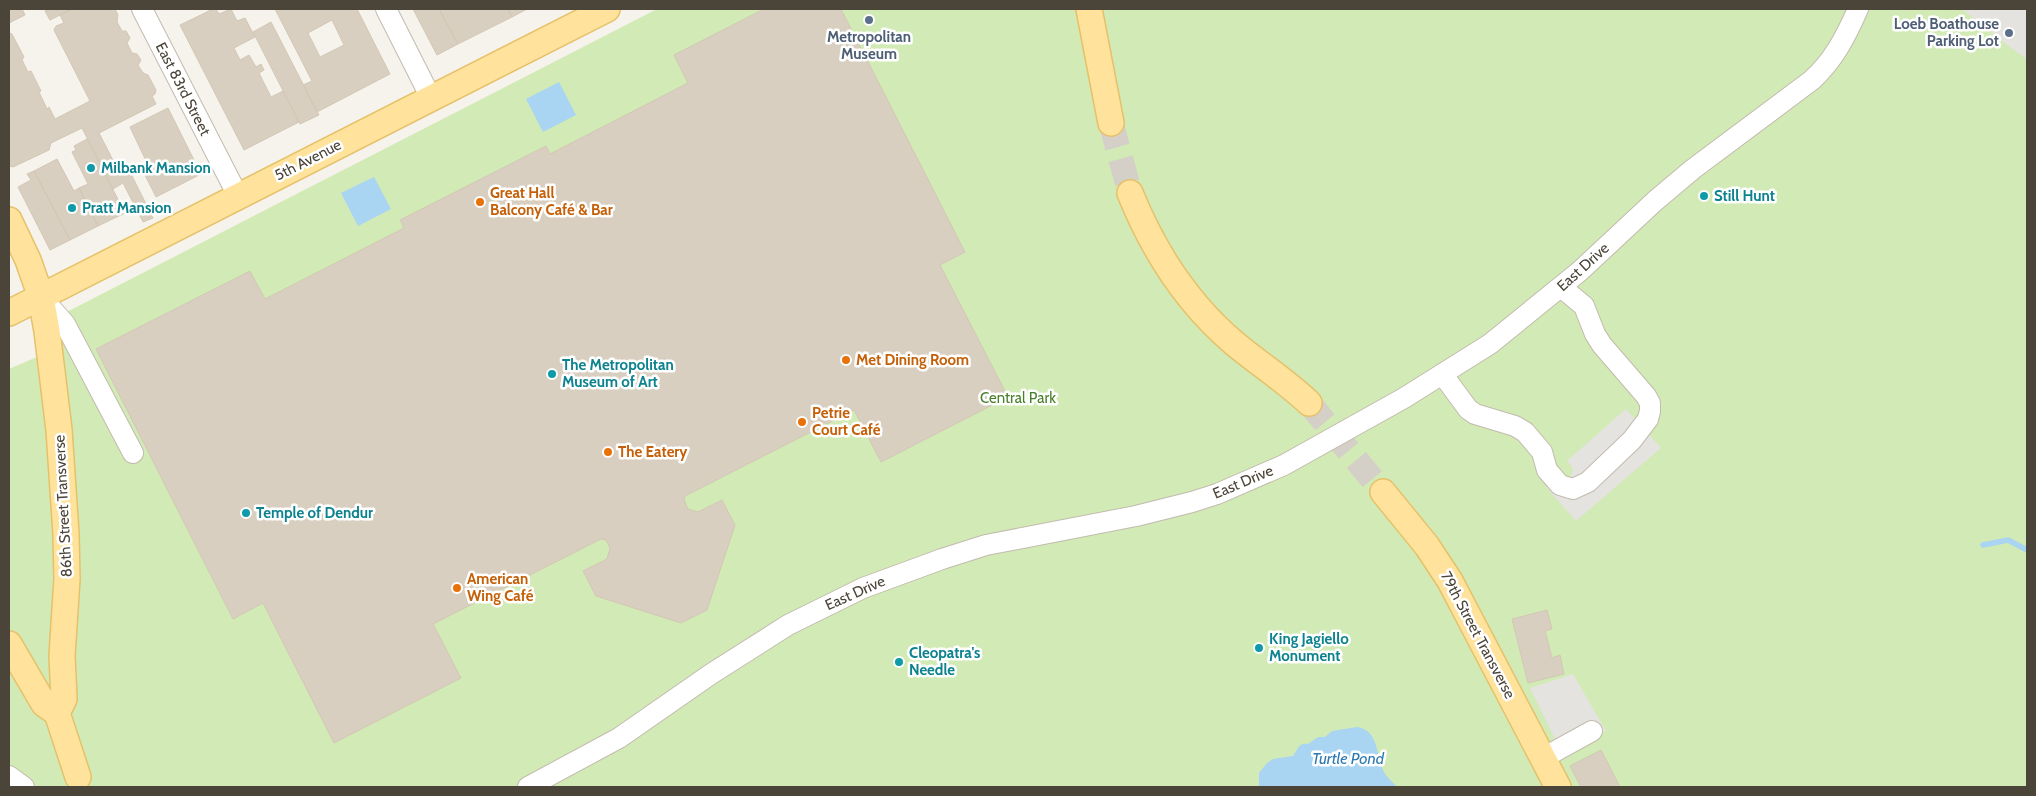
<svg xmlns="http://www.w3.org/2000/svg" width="2036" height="796" font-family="Cabin,sans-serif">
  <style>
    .green { fill: #d2eab5 }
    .parking { fill: #e5e3e0 }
    .water { fill: #a9d4f2 }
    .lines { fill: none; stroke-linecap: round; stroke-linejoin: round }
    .stream { stroke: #a9d4f2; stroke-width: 5.5 }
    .building { fill: #d8cfc1; stroke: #d3c7b4; fill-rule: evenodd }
    .major-tunnel { stroke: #d4d0c8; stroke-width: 25; stroke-dasharray: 25 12; stroke-linecap: butt }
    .minor-casing { stroke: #c2bbae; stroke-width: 22 }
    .major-casing { stroke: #e6c16a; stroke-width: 28 }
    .minor { stroke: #fff; stroke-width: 20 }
    .major { stroke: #ffe39c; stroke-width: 25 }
    .service-dot { fill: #5c6f8a; stroke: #fff; stroke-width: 2 }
    .culture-dot { fill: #0f9aa8; stroke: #fff; stroke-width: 2 }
    .food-dot { fill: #e8710a; stroke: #fff; stroke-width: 2 }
    .labels { text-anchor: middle; stroke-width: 5; stroke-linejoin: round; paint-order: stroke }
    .service-label { font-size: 15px; font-weight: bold; fill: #4e5e75; stroke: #fff; text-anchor: end }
    .street-label { font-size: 15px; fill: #4b4439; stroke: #fff }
    .culture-label { font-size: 15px; font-weight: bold; fill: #0d838f; stroke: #fff; text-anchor: start }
    .food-label { font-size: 15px; font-weight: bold; fill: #c56008; stroke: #fff; text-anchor: start }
    .park-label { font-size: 15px; fill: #4a7f2a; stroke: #fff }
    .water-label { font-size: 16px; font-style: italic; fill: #2e7ab2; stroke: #fff }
  </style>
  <rect width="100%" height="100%" fill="#f6f3ec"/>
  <path class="green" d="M657,9h1370v778h-2018v-418l51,-22 -5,-29z"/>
  <path class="parking" d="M1962,9h65v50l-28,-20z
    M1626,409l35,39 -85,73 -30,-34 12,-12 9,4 4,-2 2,-8 -6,-8z
    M1573,674l33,57 -29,14 -8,-13 -14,7 -25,-51z"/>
  <path class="water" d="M559,82l17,33 -33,17 -17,-33z
    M374,177l17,32 -33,17 -17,-33z
    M1357,727c22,3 19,29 27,45 3,6 9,10 13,15h-138v-14l8,-10 6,-4 20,-3c5,-7 6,-14 15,-12l10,-7h7l7,-6z"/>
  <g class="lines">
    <path class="stream" d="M1983,545l25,-5 19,10"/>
  </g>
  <path class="building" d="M11,9h11l3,6 -16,8v-13z
    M50,9h22l-22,11 -5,-9z
    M72,9h43l3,6 -1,7 5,9h4l4,7 -3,5 5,10 5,1 4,6 -3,5 5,8 5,2 8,15 -1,4 -3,2 4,8 -57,29 17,33 9,-4 28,56 -10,4 -20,-39 -10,6 -31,-61 -31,15 -2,7 -36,17 -4,-1v-133l3,1 12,23 -2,3 6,12 3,-1 10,20 -2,1 8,17 2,-2 6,12 35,-18 -36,-71 2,-4 8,-3 -4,-8z
    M213,9h3l3,5 12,-5 6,12 8,-3 10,19 -21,11 6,12 9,-5 7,12 5,-3 3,6 -5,3 12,24 12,-6 16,31 -55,28 -64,-125z
    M275,9h82l33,65 -73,38 -14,-27 9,-4zM332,20l12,25 -24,12 -12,-24z
    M413,9h26l19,35 -21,11z
    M439,9h69l4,8 -54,27z
    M508,9h19l-15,8z
    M764,9h77l124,243 -25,13 68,132 -127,65 -27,-52 -169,86 -1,4 4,9 10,3 24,-12 13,25 -28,85 -26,13 -85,-27 -13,-25 24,-12 3,-11 -4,-8 -5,-1 -168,85 28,54 -127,65 -71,-140 -30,16 -137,-270 154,-78 15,28 94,-48 45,-23 -4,-8 146,-74 4,8 138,-71 -14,-28z
    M271,22l48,93 -19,9 -47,-92z
    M168,108l33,66 -45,23 -15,-30 6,-4 -17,-36z
    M87,139l38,74 -27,13 -19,-38 9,-4 -16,-32 4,-2 -2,-4z
    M57,159l17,32 5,-3 19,38 -28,14 -36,-69z
    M34,171l36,69 -20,10 -32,-63 13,-7 -4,-6z
    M1547,610l5,19 -7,2 7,27 8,-3 4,19 -36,9 -16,-64z
    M1601,750l19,37h-39l-11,-21z"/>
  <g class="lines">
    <path class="major-tunnel" d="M1111,123l19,70
      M1309,403l74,89"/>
    <defs>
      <path id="minor" d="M142,9l96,187
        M386,9l45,89
        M41,297l24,27 68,129
        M1443,375l25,34 7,5 40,12 10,6 17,20 5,18 13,15 13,4 15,-7 44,-42 16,-21 2,-8v-8l-4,-7 -44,-51 -7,-11 -11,-28 -23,-19
        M1543,758l49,-27
        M9,776l15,11
        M528,787l91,-49 92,-64 77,-49 75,-37 79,-29 44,-14 150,-29 56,-14 25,-8 67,-29 120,-67 86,-54 90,-73 75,-70 38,-32 119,-89c22,-20 34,-44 46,-71"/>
      <path id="major" d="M1089,9l22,114
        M1130,193c23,57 57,110 104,150 25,21 52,38 75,60
        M9,220l19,40 13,37 6,34 12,99 7,104 1,45 -5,77 2,43 -7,14
        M9,313l598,-304
        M1383,492l44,54 23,35 108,206
        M9,644l35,60 13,9 21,64"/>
    </defs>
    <use href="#minor" class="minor-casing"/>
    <use href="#major" class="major-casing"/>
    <use href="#minor" class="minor"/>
    <use href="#major" class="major"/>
  </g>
  <g class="service-dot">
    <circle cx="869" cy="20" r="5"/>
    <circle cx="2009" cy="33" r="5"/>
  </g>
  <g class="culture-dot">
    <circle cx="91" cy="168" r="5"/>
    <circle cx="1704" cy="196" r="5"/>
    <circle cx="72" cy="208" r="5"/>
    <circle cx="552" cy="374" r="5"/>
    <circle cx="246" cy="513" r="5"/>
    <circle cx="1259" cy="648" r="5"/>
    <circle cx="899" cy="662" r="5"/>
  </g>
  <g class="food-dot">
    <circle cx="480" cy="202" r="5"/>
    <circle cx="846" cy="360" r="5"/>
    <circle cx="802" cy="422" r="5"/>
    <circle cx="608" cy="452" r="5"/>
    <circle cx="457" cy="588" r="5"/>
  </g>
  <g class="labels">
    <g class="service-label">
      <text x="1999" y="29">Loeb Boathouse<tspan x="1999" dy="17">Parking Lot</tspan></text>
      <text x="869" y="42" text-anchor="middle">Metropolitan<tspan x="869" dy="17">Museum</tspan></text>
    </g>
    <g class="street-label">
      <text transform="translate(183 89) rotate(63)" y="5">East 83rd Street</text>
      <text transform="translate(308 160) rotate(-27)" y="5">5th Avenue</text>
      <text transform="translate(1583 267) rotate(-42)" y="5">East Drive</text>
      <text transform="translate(1243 482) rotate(-23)" y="5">East Drive</text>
      <text transform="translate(63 506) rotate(-93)" y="5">86th Street Transverse</text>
      <text transform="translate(855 593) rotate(-24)" y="5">East Drive</text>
      <text transform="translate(1478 635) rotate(62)" y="5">79th Street Transverse</text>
    </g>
    <g class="culture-label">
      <text x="101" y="173">Milbank Mansion</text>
      <text x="1714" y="201">Still Hunt</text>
      <text x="82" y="213">Pratt Mansion</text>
      <text x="562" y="370">The Metropolitan<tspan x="562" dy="17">Museum of Art</tspan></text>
      <text x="256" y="518">Temple of Dendur</text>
      <text x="1269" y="644">King Jagiello<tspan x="1269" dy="17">Monument</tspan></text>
      <text x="909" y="658">Cleopatra's<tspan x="909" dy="17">Needle</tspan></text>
    </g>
    <g class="food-label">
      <text x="490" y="198">Great Hall<tspan x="490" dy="17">Balcony Café &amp; Bar</tspan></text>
      <text x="856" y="365">Met Dining Room</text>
      <text x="812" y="418">Petrie<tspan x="812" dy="17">Court Café</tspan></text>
      <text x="618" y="457">The Eatery</text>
      <text x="467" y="584">American<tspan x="467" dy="17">Wing Café</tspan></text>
    </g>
    <g class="park-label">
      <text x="1018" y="403">Central Park</text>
    </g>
    <g class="water-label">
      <text x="1348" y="764">Turtle Pond</text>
    </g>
  </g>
  <rect width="2036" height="796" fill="none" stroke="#4b4439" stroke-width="20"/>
</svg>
